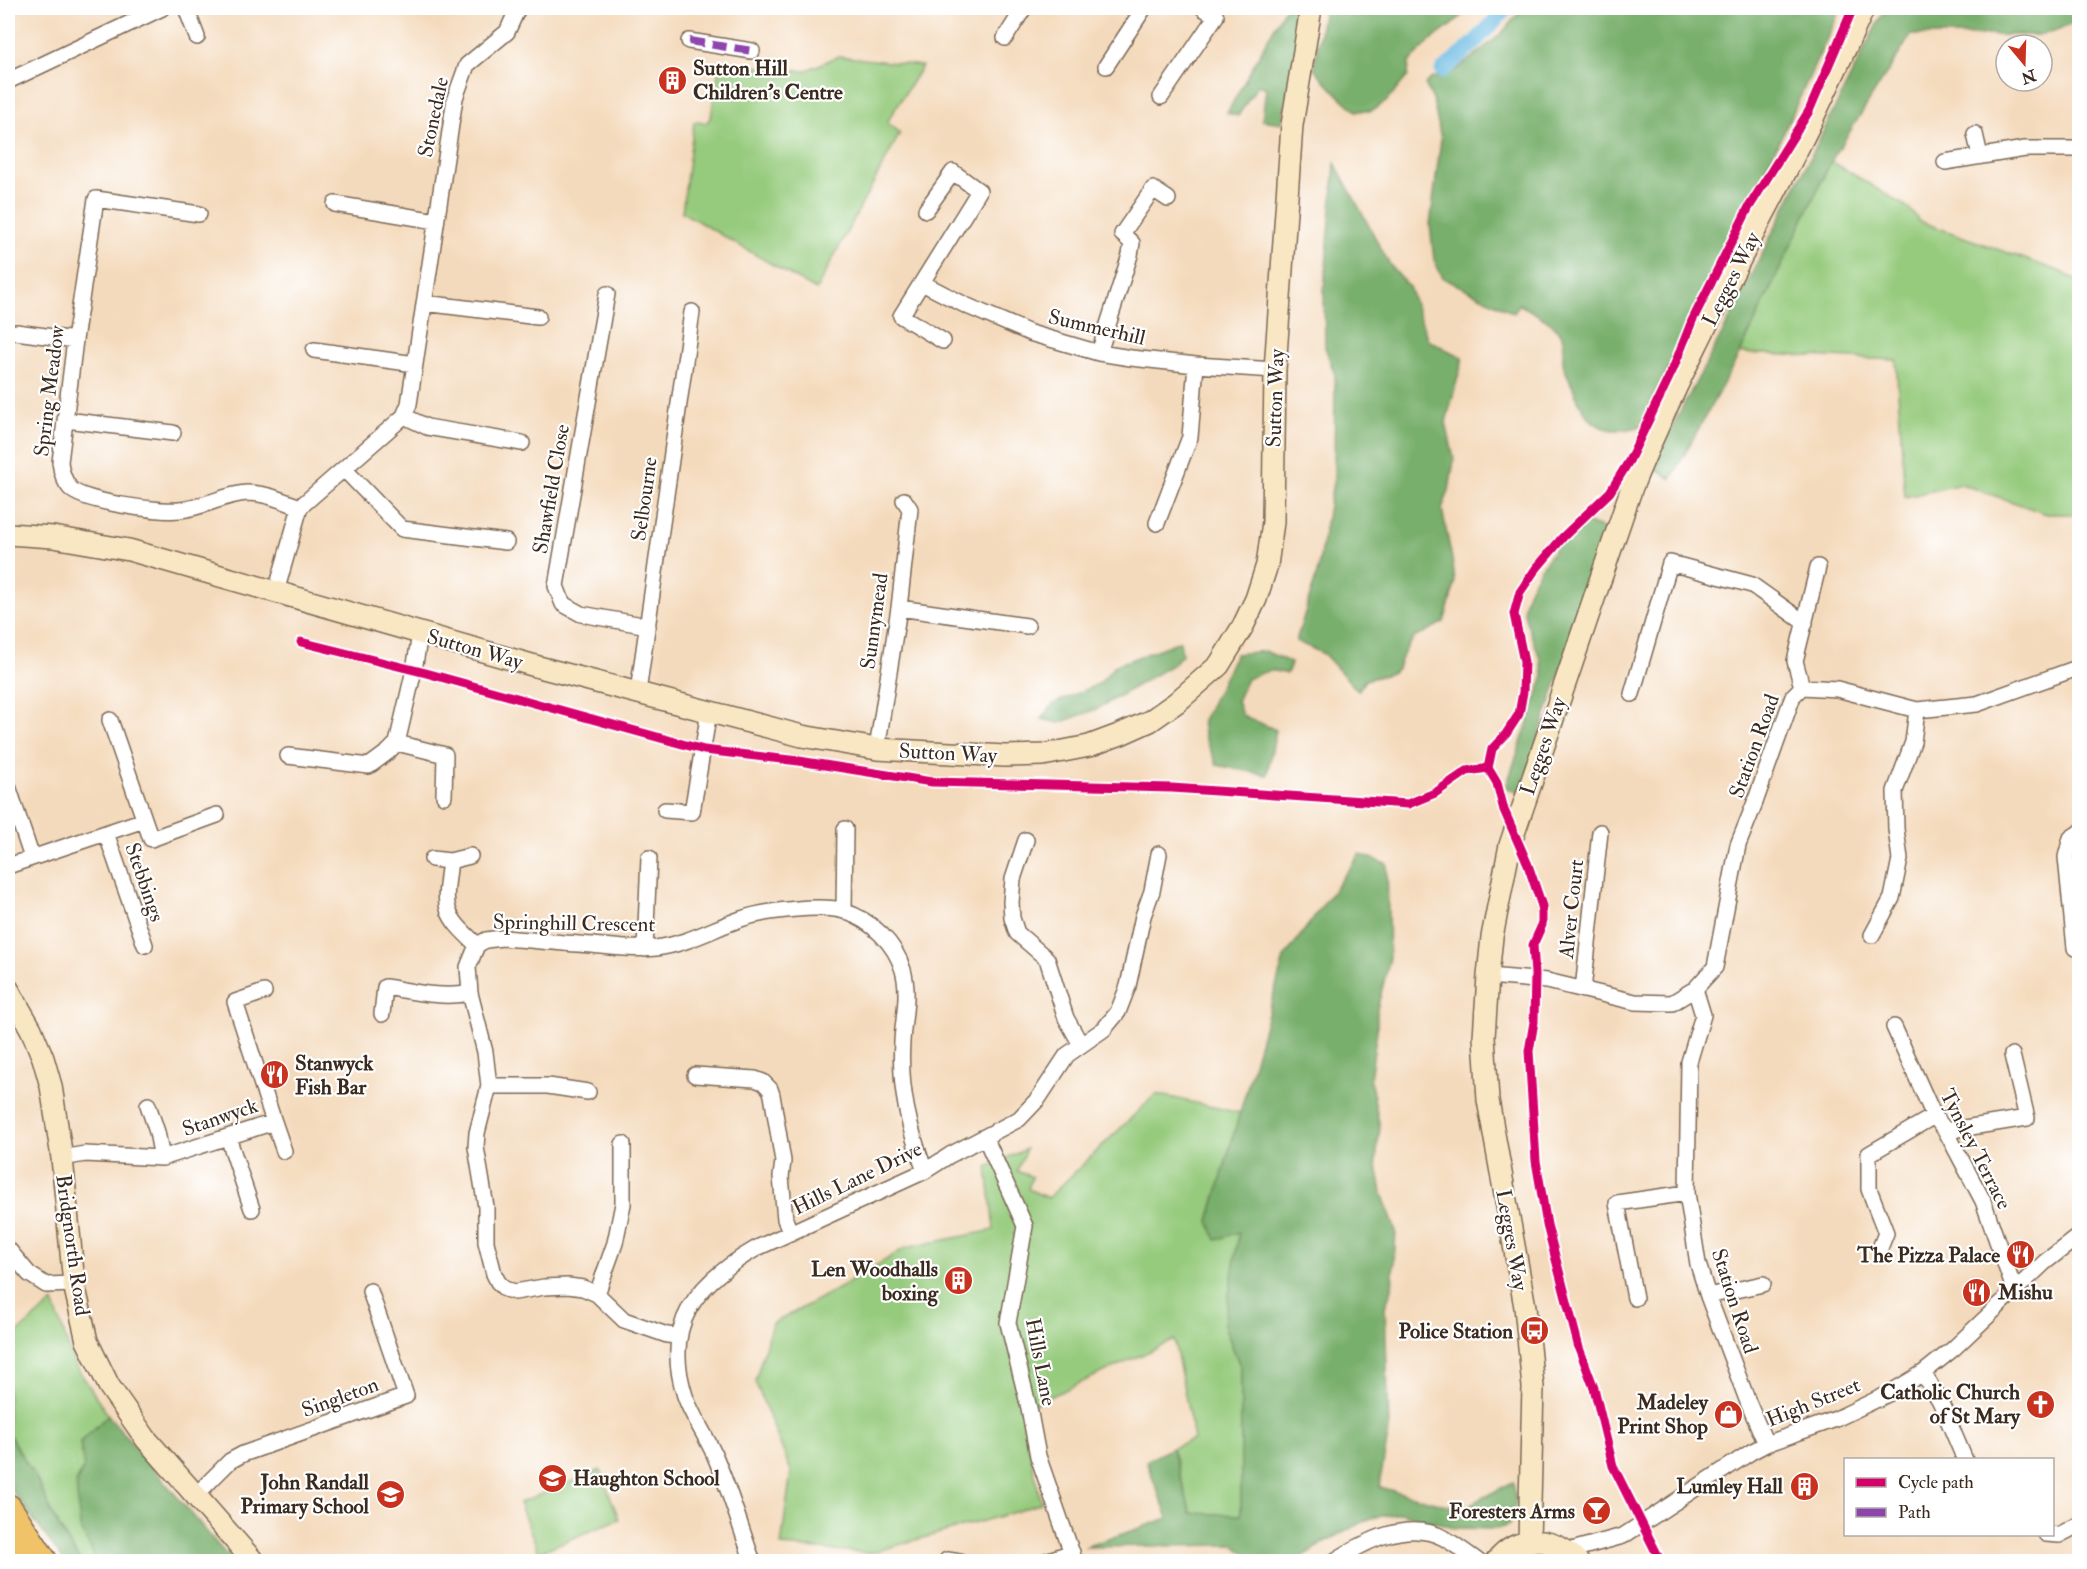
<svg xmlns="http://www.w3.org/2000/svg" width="2087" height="1569" font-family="'IM FELL Double Pica',serif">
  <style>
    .green { fill: #96cb7d; stroke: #687a4e; stroke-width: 1.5 }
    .forest { fill: #78af6c; stroke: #5a6c45; stroke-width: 1.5 }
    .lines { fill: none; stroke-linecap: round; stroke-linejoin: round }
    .canal { stroke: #65b8e1; stroke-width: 15 }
    .street-casing { stroke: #7c6855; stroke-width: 18 }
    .secondary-casing { stroke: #7c6855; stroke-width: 24 }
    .highway-casing { stroke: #7c6855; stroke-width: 30 }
    .street { stroke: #fff; stroke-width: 15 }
    .secondary { stroke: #f9e7c3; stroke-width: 21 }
    .highway { stroke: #f0c369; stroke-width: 27 }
    .quiet { stroke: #8e44ad; stroke-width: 8; stroke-dasharray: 15 8; stroke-linecap: butt }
    .cycleway-casing { stroke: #fff; stroke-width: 13 }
    .cycleway { stroke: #d6006c; stroke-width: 9 }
    .labels { text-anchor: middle; stroke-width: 4.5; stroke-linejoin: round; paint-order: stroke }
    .poi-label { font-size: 21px; font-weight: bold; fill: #3b2a1e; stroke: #fff; text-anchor: end }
    .street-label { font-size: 21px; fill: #3b2a1e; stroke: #fff }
  </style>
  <rect width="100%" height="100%" fill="#fff"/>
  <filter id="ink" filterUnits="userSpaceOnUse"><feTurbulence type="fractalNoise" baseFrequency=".0167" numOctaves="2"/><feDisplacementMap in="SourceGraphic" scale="12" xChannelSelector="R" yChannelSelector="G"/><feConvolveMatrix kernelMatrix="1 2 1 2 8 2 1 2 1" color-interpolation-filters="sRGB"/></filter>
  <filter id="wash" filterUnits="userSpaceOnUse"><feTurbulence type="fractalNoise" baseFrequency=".008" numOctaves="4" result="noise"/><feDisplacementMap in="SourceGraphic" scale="24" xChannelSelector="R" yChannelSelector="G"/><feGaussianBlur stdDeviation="1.35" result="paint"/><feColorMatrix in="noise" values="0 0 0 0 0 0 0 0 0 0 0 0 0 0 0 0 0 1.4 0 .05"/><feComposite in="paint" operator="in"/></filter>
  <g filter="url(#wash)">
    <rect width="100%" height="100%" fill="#f4dabc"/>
    <path class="green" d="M839,56l83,10 -35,56 13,11 -84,157 -134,-78 12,-90 12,1 5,-6 9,-54 85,8z
      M1831,161l78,47 10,13 142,51 18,10v232h-32l-86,-30 -56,13 -9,-137 -156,-7z
      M1156,1094l84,19 -31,108 31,11 -16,94 17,42v148l-50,-3 -19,-65 22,-9 -20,-99 -153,70 20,93 -23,8 -148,42 -89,-7 10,-75 -36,-90 17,-57 71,-38 62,-38 89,-18 -7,-63 39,-18 -9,22 15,6 -4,12 20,9z
      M53,1302l21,61 34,52 -28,28 4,24 -8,16 19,78h-15l-24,-39 -19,-42 -29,-47v-92z
      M600,1470l19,49 -80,33 -20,-49z"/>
    <path class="forest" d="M1285,8h20l-23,115 -20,-3 4,-32 -8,-3 -20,31 -11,-3z
      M1324,8h145l-15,15 -25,19 -20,21 -1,13 -22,26 -15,9h-15l-25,-23 -17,-20z
      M1523,8h318l-51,111 -151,308c-38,10 -53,-4 -66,-39 -3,-8 -9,-18 -10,-26 -1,-11 3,-18 -2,-28 -6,-11 -31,-23 -42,-30l-5,9 -71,-35 -9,-18 -4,-35 11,-86 -8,-39 -8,-16 6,-5 25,-9 45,-36z
      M1885,8h194v14l-37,13h-131l-80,126 -91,192 -69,126 -20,-13 71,-132z
      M1335,163l55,102 19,22 19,53 35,18 -17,64 8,38 -5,31 -7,18 11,55 2,20 -11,38 -30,16 -9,12 -7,18 -9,6 -24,6 -7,11 -34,-37 -28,-13 21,-67 17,-97 1,-102 -10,-28 -1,-57z
      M1585,522l22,8 -87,264 -14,-7 37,-109c0,-24 -15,-43 -19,-66 -3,-20 31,-66 45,-79 5,-4 11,-8 16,-11z
      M1180,641l2,14 -10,10 -75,44 -38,14 -17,-4 11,-15 47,-21 14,-17z
      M1265,651l26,12 -4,11c-16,-6 -25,-2 -40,5l-10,22 5,14 34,15 -9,45 -50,-10 -12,-27 -3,-16 34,-68z
      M1360,854l27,10 2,98 -12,47v21l-7,49 10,48 -4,33 6,33 14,38 -4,58 -7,18 4,123 -10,57 82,22 52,-27 3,20 -7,23 -12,4 -43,-1 -53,-15 -30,5 -46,24 -30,19h-50l1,-6 -12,-10 -149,2 83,-29 -22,-57 26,-13 19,65 50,2v-147l-17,-42 15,-94 -23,8 -7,-19 75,-263z
      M108,1415l115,136 11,10h-139l1,-1 -16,-33 -4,-44 8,-16 -4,-24z
      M8,1433l29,47 19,42 24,39h-16l-56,-76z"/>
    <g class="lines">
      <path class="canal" d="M1442,71l31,-27 34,-36"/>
    </g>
  </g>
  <g filter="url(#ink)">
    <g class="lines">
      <defs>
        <path id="street" d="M186,8l11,29
          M1005,38l19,-30
          M689,41l63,10
          M1106,66l38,-58
          M8,81l154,-73
          M1161,97l55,-81 -13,-8
          M1975,134l5,22
          M1945,162l80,-13h55
          M335,204l101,17
          M926,210l27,-38 26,19 -78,125 42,25
          M199,214l-103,-15 -21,141 -15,122c1,9 4,19 10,26 11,14 91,24 110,22 23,-2 45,-16 67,-17 19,0 36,8 53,14
          M922,283l43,22 65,28 69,20 32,5 65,7 79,5
          M607,294l-51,292 7,18 18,10 67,12
          M424,303l114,14
          M16,332l59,8
          M314,350l101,14
          M1099,353l31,-98 2,-12 -10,-9 31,-45 15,10
          M404,416l23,11 95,16
          M66,420l107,13
          M345,470l57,59 104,13
          M1157,523l33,-86 6,-72
          M276,592l24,-85 95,-83 9,-8 5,-12 46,-306 12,-33 40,-33 11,-24
          M899,608l128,18
          M1802,687l-7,-26 23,-94
          M638,692l54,-380
          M1632,694l38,-131 82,22 53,38
          M110,720l41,119 66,-24
          M397,743l48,12 -1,41
          M877,749l22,-141 11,-99 -6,-9
          M288,756l81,10 19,-14 9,-9 17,-73 6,-36
          M8,786l24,72
          M665,810l27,2 17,-100
          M106,833l39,112
          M1026,840l-13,39 -2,23 1,16 5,15 30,26 19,59 15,27
          M432,859l18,2 20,-5
          M450,861c-6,47 -9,51 27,84
          M8,866l136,-46
          M844,911l1,-82
          M1872,935l20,-37 8,-39 -4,-30 -1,-38 18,-49 4,-32
          M2075,948l-9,-91 5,-19 9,-6
          M645,949l4,-91
          M1488,976l59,5 88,21 37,1 23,-14 20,-22 23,-122 16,-40 39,-109 9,-9 35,2 80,21 60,-6 103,-37
          M1695,989l8,26 -14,47 -2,131 11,71 10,32 40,106 18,42
          M1583,990l17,-158
          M382,1014l3,-27c27,4 57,12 85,6
          M1894,1027l40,89 12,15 37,70 32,91
          M695,1075l60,4 8,3 7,7 2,6 11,66 -2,16 4,42 5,14
          M489,1086h59l40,6
          M148,1105l9,27 5,26
          M274,1122l10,29
          M1946,1131l81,-13 -15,-63
          M228,1137l24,72
          M985,1137l40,89 -17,97 21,85 9,48 37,106
          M62,1158l23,-4 77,4 112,-36 -39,-120 29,-10
          M1880,1248l6,-15 -17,-44v-35l65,-38
          M8,1249l21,25 17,11 28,-1
          M597,1294l18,-51 8,-39v-60
          M1708,1296l55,-12
          M1635,1298l-18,-95 70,-10
          M678,1336l-11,-1 -43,-15 -27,-26 -14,-6 -15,-2 -24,1 -29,5 -10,-3 -7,-7 -4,-8 -8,-32v-35l-10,-60 1,-14 12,-47 -4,-34 -15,-59 -2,-26 9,-22 9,-5 16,-2c30,2 60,5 90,7 21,2 43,5 64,3 31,-4 56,-19 85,-29 22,-8 82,-15 103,-8 28,10 51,32 59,59 7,25 0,48 -1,72 -3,46 7,87 23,129
          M1923,1373l17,28 25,59
          M195,1496l35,-35 13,-7 163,-58 -36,-105
          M2046,1534l13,1 21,-11
          M1568,1551l55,-15 128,-84 15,-8 70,-25 52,-25 35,-21 30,-24 92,-87 35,-27
          M947,1560l13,2
          M753,1562c-13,-36 -24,-74 -39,-108 -9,-20 -22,-38 -29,-58 -23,-72 11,-113 72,-148l168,-77 25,-16 69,-36 19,-20 29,-44 37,-26 14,-17 10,-26 15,-70 9,-25 7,-37
          M1043,1562l29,-10
          M1333,1562c32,-21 74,-43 111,-24 12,7 24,16 35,24"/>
        <path id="secondary" d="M8,534l45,3 76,13 410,117 263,69 75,13 128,7 38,-1 46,-9 32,-12 29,-13 27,-19 42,-37 24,-39 13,-27 11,-34 6,-43 2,-152 17,-245 19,-117
          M8,989l23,40 12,29 8,28 11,72 12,126 13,57 22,45 37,53 108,123
          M1529,1541l4,-154 -8,-80 -37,-207 -4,-63 4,-61 4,-39 18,-92 122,-358c48,-118 110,-230 168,-343 23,-45 43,-91 64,-136
          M1496,1562c22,-29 59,-26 82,0"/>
        <path id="highway" d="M8,1508l36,54
          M8,1548l8,14"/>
      </defs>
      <use href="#street" class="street-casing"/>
      <use href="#secondary" class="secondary-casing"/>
      <use href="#highway" class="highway-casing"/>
      <use href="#street" class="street"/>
      <use href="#secondary" class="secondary"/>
      <use href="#highway" class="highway"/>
      <path class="quiet" d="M689,41l63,10"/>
      <defs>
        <path id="cycleway" d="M301,642l125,31 278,77 95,11 133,21 240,6 236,16 27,-11 32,-22 21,-3
          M1661,1562l-48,-96 -19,-78 -15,-40 -32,-123 -11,-64 -7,-110 5,-29 1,-48 -2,-29 9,-20v-19l-14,-41 -24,-55 -7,-27 -9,-15 4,-19 14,-15 13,-20 4,-22 1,-30 -10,-48 6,-22 15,-22 28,-33 47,-45 19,-31 44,-92 19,-48 57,-114 60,-96 44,-103"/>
      </defs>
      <use href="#cycleway" class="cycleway-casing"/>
      <use href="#cycleway" class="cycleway"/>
    </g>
  </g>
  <defs>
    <symbol id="building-disc" viewBox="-11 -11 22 22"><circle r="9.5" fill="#c8321e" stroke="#fff"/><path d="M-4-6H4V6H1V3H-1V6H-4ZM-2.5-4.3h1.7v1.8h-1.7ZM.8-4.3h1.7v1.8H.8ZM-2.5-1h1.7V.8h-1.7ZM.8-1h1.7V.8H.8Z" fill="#fff"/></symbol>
    <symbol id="restaurant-disc" viewBox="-11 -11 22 22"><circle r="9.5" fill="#c8321e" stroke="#fff"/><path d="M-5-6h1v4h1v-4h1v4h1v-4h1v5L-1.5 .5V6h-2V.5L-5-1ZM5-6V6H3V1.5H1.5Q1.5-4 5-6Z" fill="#fff"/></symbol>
    <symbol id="bus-disc" viewBox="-11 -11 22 22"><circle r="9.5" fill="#c8321e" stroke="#fff"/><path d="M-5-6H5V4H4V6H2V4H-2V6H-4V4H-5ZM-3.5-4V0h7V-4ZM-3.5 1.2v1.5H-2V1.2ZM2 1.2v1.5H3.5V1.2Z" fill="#fff"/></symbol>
    <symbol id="church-disc" viewBox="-11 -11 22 22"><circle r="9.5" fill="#c8321e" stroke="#fff"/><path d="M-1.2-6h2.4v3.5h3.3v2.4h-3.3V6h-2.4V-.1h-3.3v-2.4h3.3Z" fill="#fff"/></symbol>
    <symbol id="shop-disc" viewBox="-11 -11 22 22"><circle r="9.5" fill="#c8321e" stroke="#fff"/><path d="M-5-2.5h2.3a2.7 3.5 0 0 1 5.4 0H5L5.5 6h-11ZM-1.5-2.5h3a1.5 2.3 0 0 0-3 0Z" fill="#fff"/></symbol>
    <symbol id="school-disc" viewBox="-11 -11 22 22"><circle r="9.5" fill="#c8321e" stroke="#fff"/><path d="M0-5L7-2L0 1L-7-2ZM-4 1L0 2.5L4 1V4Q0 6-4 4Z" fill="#fff"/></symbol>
    <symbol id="bar-disc" viewBox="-11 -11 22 22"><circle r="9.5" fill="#c8321e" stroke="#fff"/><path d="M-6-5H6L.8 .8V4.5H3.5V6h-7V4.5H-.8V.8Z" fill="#fff"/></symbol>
  </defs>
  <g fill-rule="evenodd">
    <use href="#building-disc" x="656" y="64" width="33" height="33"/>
    <use href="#restaurant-disc" x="258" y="1058" width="33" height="33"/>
    <use href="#restaurant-disc" x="2004" y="1238" width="33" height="33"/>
    <use href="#building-disc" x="942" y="1264" width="33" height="33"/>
    <use href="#restaurant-disc" x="1960" y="1276" width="33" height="33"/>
    <use href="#bus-disc" x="1518" y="1314" width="33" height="33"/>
    <use href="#church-disc" x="2024" y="1388" width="33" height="33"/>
    <use href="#shop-disc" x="1712" y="1398" width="33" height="33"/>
    <use href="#school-disc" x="536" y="1462" width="33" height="33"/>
    <use href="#building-disc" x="1788" y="1470" width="33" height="33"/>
    <use href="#school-disc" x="374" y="1478" width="33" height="33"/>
    <use href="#bar-disc" x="1580" y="1494" width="33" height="33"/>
  </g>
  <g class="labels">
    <g class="poi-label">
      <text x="693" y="75" text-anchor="start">Sutton Hill<tspan x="693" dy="24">Children's Centre</tspan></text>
      <text x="295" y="1070" text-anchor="start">Stanwyck<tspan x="295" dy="24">Fish Bar</tspan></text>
      <text x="2000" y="1262">The Pizza Palace</text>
      <text x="938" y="1276">Len Woodhalls<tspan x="938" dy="24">boxing</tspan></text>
      <text x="1998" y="1299" text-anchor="start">Mishu</text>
      <text x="1513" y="1338">Police Station</text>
      <text x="2020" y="1399">Catholic Church<tspan x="2020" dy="24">of St Mary</tspan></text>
      <text x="1708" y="1409">Madeley<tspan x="1708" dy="24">Print Shop</tspan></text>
      <text x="573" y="1485" text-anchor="start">Haughton School</text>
      <text x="369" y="1489">John Randall<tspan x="369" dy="24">Primary School</tspan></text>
      <text x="1783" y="1493">Lumley Hall</text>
      <text x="1575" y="1518">Foresters Arms</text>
    </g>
    <g class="street-label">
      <text transform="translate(433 117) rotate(-78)" y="7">Stonedale</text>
      <text transform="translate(1731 279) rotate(-63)" y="7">Legges Way</text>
      <text transform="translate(1097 327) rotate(13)" y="7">Summerhill</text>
      <text transform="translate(49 391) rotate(-83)" y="7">Spring Meadow</text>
      <text transform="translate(1275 398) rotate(-88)" y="7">Sutton Way</text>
      <text transform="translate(551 489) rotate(-80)" y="7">Shawfield Close</text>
      <text transform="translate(644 499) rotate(-82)" y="7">Selbourne</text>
      <text transform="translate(874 621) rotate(-82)" y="7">Sunnymead</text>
      <text transform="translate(475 649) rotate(16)" y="7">Sutton Way</text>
      <text transform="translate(1543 746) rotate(-71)" y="7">Legges Way</text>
      <text transform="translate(1754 746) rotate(-70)" y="7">Station Road</text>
      <text transform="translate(948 753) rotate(3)" y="7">Sutton Way</text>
      <text transform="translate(145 882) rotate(71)" y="7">Stebbings</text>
      <text transform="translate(1571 909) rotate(-84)" y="7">Alver Court</text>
      <text transform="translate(574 923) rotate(1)" y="7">Springhill Crescent</text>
      <text transform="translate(220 1117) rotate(-19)" y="7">Stanwyck</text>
      <text transform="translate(1976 1149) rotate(63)" y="7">Tynsley Terrace</text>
      <text transform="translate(857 1178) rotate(-26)" y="7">Hills Lane Drive</text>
      <text transform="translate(1512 1240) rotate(80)" y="7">Legges Way</text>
      <text transform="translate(73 1245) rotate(82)" y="7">Bridgnorth Road</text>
      <text transform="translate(1735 1301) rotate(72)" y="7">Station Road</text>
      <text transform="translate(1041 1362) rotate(79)" y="7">Hills Lane</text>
      <text transform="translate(340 1397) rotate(-20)" y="7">Singleton</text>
      <text transform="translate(1813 1402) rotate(-22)" y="7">High Street</text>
    </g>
  </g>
  <rect width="2087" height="1569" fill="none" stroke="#fff" stroke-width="30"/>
  <rect x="1844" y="1458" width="210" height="78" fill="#ffffff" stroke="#b1aaa5" stroke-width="1.5"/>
  <rect x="1856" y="1478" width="30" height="9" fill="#d6006c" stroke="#b1aaa5" stroke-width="1.5"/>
  <text x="1898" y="1488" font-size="18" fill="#3b2a1e">Cycle path</text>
  <rect x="1856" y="1508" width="30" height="9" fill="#8e44ad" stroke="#b1aaa5" stroke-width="1.5"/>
  <text x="1898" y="1518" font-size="18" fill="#3b2a1e">Path</text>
  <g transform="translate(2024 63) rotate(161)"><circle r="28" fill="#ffffff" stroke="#b1aaa5" stroke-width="1.5"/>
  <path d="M0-4.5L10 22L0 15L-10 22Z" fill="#c8321e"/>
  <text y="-9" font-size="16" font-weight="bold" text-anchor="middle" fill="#3b2a1e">N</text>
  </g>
</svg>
